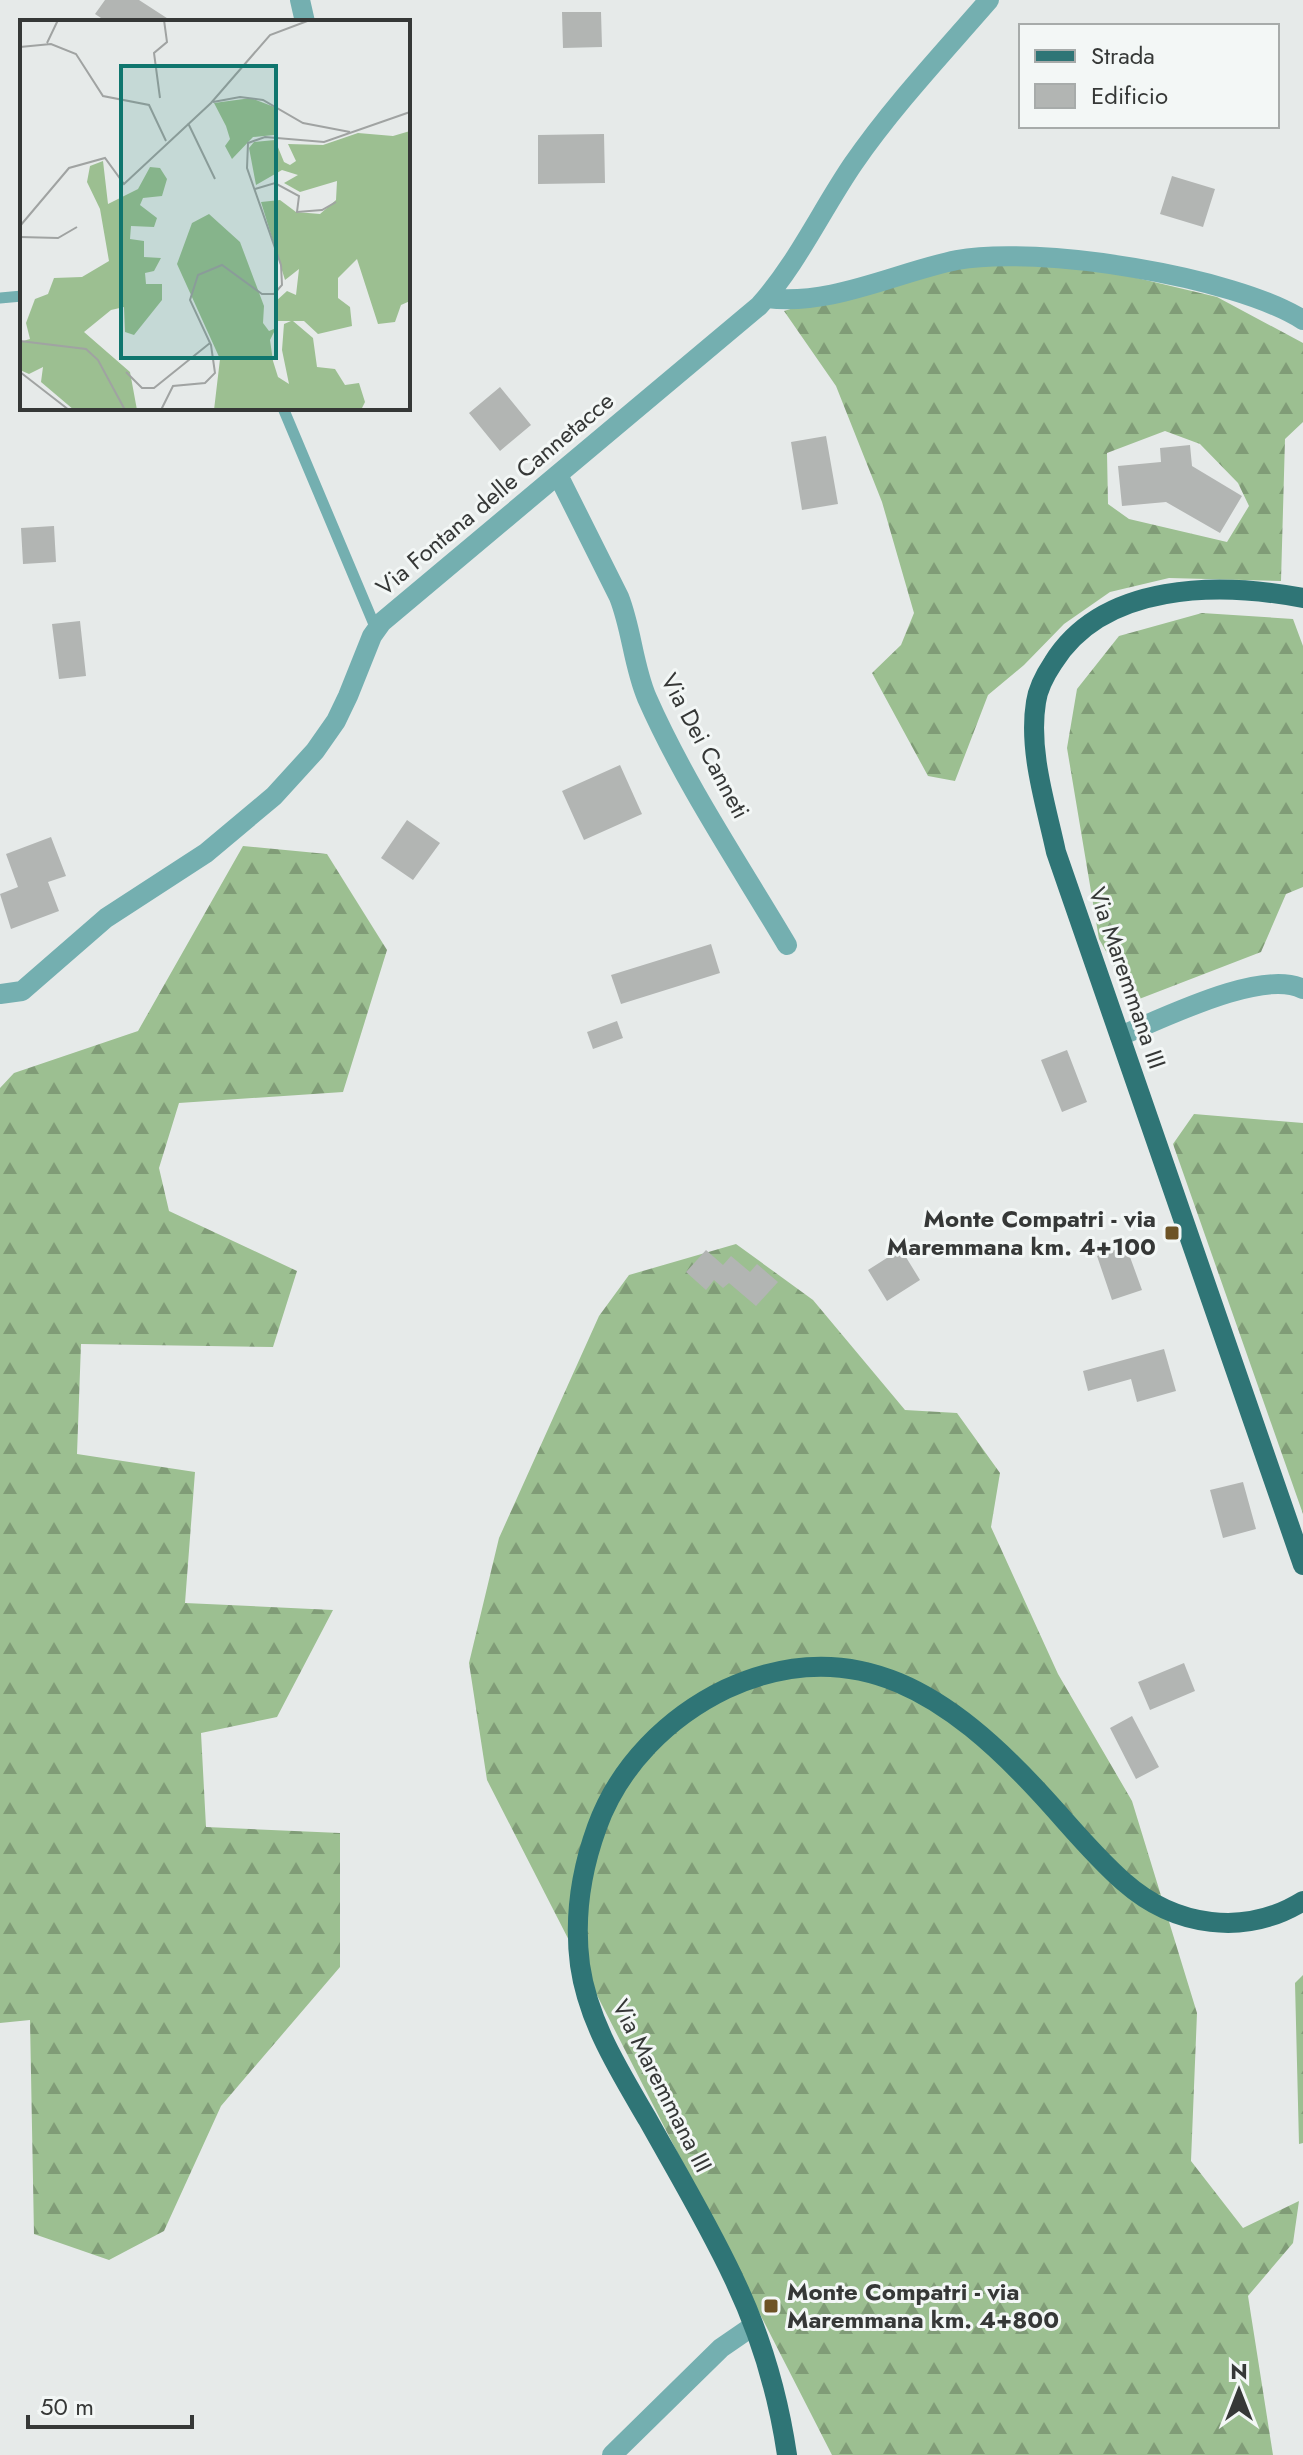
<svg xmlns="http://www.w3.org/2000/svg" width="1303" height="2455" font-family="Jost,sans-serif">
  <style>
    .forest { fill: url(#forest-firs); fill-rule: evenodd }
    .building { fill: #b2b5b3 }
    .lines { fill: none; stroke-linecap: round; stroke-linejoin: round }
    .service { stroke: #74afb0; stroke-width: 11 }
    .minor { stroke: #74afb0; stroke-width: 20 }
    .primary { stroke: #2f7576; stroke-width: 20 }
    .poi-dot { fill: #6d5325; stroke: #f3f7f6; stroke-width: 3 }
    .labels { text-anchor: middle; stroke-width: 6; stroke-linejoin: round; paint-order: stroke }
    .street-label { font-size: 24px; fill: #363837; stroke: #f3f7f6 }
    .poi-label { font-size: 24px; font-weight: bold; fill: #363837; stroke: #f3f7f6; text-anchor: end }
    .inset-road { fill: none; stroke: #a0a3a2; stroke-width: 2 }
    .view { fill: #0f766e; fill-opacity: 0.15; stroke: #0f766e; stroke-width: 4 }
    .inset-edge { fill: none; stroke: #363837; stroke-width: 4 }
  </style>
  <defs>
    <pattern id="forest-firs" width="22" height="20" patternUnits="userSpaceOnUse" patternTransform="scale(2)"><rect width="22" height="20" fill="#9cbf91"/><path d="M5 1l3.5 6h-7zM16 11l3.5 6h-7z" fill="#809c77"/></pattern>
  </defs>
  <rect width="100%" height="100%" fill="#e6eae9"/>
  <path class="forest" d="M989,262l102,5 126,30 86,46v79l-18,17 -4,142 -112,-3 -59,14 -46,32 -40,41 -36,30 -33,86 -27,-5 -56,-103 29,-28 13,-32 -32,-111 -46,-116 -52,-75 77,-24zM1165,431l35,13 38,39 11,23 -22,36 -98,-23 -21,-15 -1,-51z
    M1202,613l91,6 10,27v241l-17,7 -25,58 -127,49 -35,-62 -32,-191 10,-59 42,-53z
    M243,846l84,8 60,96 -44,142 -164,11 -20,65 10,43 128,60 -24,76 -192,-3 -4,110 118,18 -10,131 148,7 -56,107 -76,16 5,94 134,6v134l-119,139 -57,125 -55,29 -75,-26 -4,-214 -30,3v-935l14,-15 124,-42z
    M1194,1114l109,9v391l-130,-370z
    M736,1244l77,56 92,110 52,3 43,60 -9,54 67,147 74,127 65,212 -6,148 52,67 56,-27 -6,42 -45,53 25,159h-441l-345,-675 -18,-117 30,-125 100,-222 30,-41z
    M1303,1975v168l-4,1 -4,-161z"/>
  <path class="building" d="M105,0h34l34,22h-66l-12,-8z
    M562,12h39l1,35 -39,1z
    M604,134l1,49 -67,1v-49z
    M1172,176l43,13 -12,38 -43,-13z
    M500,387l31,38 -31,26 -31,-38z
    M826,436l12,68 -36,6 -11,-68z
    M1190,445l2,21 50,30 -22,37 -54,-31 -44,4 -4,-40 43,-4 -1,-14z
    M54,526l2,36 -33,2 -2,-36z
    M80,621l6,55 -27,3 -7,-55z
    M620,765l22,49 -58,26 -22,-49z
    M407,820l33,23 -27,37 -32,-22z
    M51,837l15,39 -18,6 11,29 -48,18 -11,-35 18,-7 -12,-33z
    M711,944l9,29 -99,31 -10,-29z
    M617,1021l6,17 -30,11 -6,-17z
    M1067,1050l20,52 -25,10 -21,-52z
    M1126,1246l16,44 -30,10 -15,-44z
    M901,1249l19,31 -33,21 -19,-31z
    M706,1250l17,15 8,-9 19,16 7,-8 21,18 -22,24 -27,-23 -6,5 -9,-8 -8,10 -20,-18z
    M1164,1349l12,42 -39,11 -6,-23 -43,12 -5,-20z
    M1243,1482l13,47 -33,9 -13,-48z
    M1184,1663l11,28 -45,19 -12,-28z
    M1132,1716l27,51 -23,12 -26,-51z"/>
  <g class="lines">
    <path class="service" d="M0,298l22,-2
      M283,408l93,221"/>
    <path class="minor" d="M300,0l5,22
      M767,298c65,8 127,-25 190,-38 80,-15 277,16 346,60
      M558,475l61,122c13,33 14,68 28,101 38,86 92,166 140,247
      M0,994l22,-3 84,-73 100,-65 68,-57 41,-45 21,-30 12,-25 24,-60 10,-14 377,-316c38,-42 62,-95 94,-142 40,-58 90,-111 136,-164
      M1120,1036c42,-17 142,-68 183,-47
      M612,2455l109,-107 32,-22"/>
    <path class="primary" d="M1303,598c-84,-16 -200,-16 -250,65 -8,12 -15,25 -17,39 -8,49 10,103 20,150l247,713
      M787,2455c-9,-61 -27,-122 -54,-178 -25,-53 -56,-105 -85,-157 -28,-48 -60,-98 -68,-155 -6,-46 1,-94 17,-138 22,-61 71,-110 129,-138 130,-60 226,9 313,103 28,30 54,63 85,90 51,45 121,55 179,19"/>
  </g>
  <g class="poi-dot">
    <rect x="1164" y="1225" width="16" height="16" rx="4"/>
    <rect x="763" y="2298" width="16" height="16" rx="4"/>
  </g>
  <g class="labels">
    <g class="street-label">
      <text transform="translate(495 494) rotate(-40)" y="8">Via Fontana delle Cannetacce</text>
      <text transform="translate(705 746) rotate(62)" y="8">Via Dei Canneti</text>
      <text transform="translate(1127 978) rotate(71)" y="8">Via Maremmana III</text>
      <text transform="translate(662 2086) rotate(63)" y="8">Via Maremmana III</text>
    </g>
    <g class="poi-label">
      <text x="1156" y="1227">Monte Compatri - via<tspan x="1156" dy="28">Maremmana km. 4+100</tspan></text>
      <text x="787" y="2300" text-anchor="start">Monte Compatri - via<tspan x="787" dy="28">Maremmana km. 4+800</tspan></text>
    </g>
  </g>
  <g transform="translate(20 20)">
    <rect width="390" height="390" fill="#e6eae9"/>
    <path d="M231,78l26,10 -3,27 -21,2 -21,22 -7,-13 5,-7 -4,-13 -12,-23zM390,111v170l-9,4 -6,17 -17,2 -21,-65 -19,19v20l12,9 2,19 -34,8 -14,-13h-11l20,17 4,29 18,2 10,16 14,-2 6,19 -4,8h-147l6,-51 -43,-95 15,-41 17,-9 31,28 24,64 -1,17 6,8 7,-3 -6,12 3,21 5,16 11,7 -7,-34 2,-26 7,-3h-15l-1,-19 12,-11 9,4 3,-26 -14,11 -24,-78 19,-2 16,12 24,2 16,-14 1,-19 -37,11 -16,-9 14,-8 -16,-5 -26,15 -7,-37 5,-6 21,-2 9,22 6,3 6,-4 -8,-17 35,1 35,-12 35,3zM83,141l5,43 30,-15 12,-22 10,1 7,11 -5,17 -19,2 -3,7 17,13 -3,9 -23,-1 -1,13 14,2v16l17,1 -7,13 -9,2 1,11h16v16l-28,35 -9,-3 -1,-25 -13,3 -27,22 46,40 7,38h-63l-33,-28 2,-15 -14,7 -9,-4v-28l10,-3 -4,-16 9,-24 13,-5 6,-16 28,-1 27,-16 -9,-52 -13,-27 3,-16z" fill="#9cbf91"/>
    <path class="inset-road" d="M27,23l11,-23M0,27l31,-3 25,10 27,42 46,9 17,36M140,78l-6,-45 13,-11 -3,-22M193,82l27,-5 23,3 40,23 47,9M168,103l27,56M235,169l20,-6 24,13 -2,16 25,-2 14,-8M0,206l49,-58 36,-10 19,26 87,-81 59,-68 40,-15M0,217l38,1 19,-11M0,321l66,8 12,11 27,50M0,352l49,38M106,352l16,16h12l56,-45M141,390l12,-24 32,-3 10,-10 -4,-28 -21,-45 8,-25 24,-10 40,29h12l8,-9 -1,-20 -34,-97 1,-25 17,-6 59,5 86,-30"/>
    <path class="view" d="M101,46h155v292h-155z"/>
    <rect width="390" height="390" class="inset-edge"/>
  </g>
  <rect x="1019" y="24" width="260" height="104" fill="#f3f7f6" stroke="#a7abaa" stroke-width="2"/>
  <rect x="1035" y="50" width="40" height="12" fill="#2f7576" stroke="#a7abaa" stroke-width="2"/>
  <text x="1091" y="64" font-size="24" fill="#363837">Strada</text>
  <rect x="1035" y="84" width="40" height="24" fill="#b2b5b3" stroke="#a7abaa" stroke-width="2"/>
  <text x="1091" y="104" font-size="24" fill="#363837">Edificio</text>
  <g transform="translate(1239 2391)" stroke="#f3f7f6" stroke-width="6" paint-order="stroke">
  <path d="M0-6L14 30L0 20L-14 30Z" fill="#363837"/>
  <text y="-12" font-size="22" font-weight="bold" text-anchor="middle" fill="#363837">N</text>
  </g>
  <path d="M28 2415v12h164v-12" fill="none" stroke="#363837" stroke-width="4"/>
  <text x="40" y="2415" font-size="24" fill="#363837" stroke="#f3f7f6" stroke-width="6" paint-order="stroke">50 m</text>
</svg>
